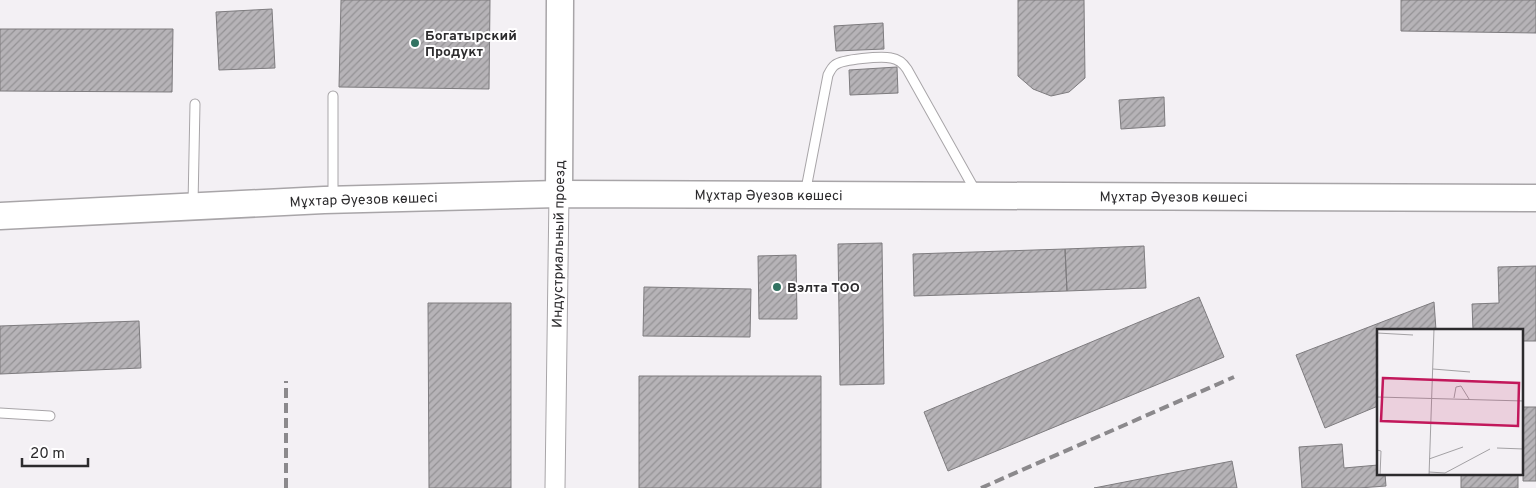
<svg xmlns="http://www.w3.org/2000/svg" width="1536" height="488" font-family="Overpass,sans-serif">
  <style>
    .building { fill: url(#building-hatch); stroke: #7e7c7f }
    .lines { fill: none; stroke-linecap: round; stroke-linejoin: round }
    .lane-casing { stroke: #a8a5a8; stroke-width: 11 }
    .street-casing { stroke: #a8a5a8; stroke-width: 21 }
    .secondary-casing { stroke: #a8a5a8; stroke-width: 29 }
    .lane { stroke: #fff; stroke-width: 9 }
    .street { stroke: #fff; stroke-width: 19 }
    .secondary { stroke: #fff; stroke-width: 26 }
    .rail { stroke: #8b898c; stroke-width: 4; stroke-dasharray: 10 5; stroke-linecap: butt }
    .poi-dot { fill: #327362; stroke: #fffeff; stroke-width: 2 }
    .labels { text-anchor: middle; stroke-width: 4; stroke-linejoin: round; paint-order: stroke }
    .poi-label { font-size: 14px; font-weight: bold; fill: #2c2b2d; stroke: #fffeff; text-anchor: start }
    .street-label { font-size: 14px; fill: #2c2b2d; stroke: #fffeff }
    .inset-road { fill: none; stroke: #a3a1a4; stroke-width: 1 }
    .view { fill: #c2185b; fill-opacity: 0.15; stroke: #c2185b; stroke-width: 2.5 }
    .inset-edge { fill: none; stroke: #2c2b2d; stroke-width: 2.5 }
  </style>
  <defs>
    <pattern id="building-hatch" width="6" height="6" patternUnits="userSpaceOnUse" patternTransform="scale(1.25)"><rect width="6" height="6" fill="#b6b3b7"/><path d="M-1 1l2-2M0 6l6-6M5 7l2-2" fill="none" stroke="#949295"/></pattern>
  </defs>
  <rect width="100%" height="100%" fill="#f3f0f4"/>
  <path class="building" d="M341,0h149l-1,89 -150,-2z
    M1018,0h66l1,78 -16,14 -18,4 -18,-7 -15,-13z
    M1401,0h135v33l-135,-2z
    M272,9l3,59 -56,2 -3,-58z
    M883,23l1,26 -48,2 -2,-25z
    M0,29h173l-1,63 -172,-1z
    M897,67l1,26 -48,2 -1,-25z
    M1164,97l1,29 -44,3 -2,-29z
    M882,243l2,141 -44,1 -2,-141z
    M1144,246l2,42 -79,3 -2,-42z
    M1065,249l2,42 -153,5 -1,-42z
    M796,255l1,64h-38l-1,-63z
    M1536,266v75h-14v-11h-49l-1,-26 27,-1 -1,-36z
    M644,287l107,2 -1,48 -107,-1z
    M1199,297l25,60 -276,114 -24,-59z
    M1434,302l2,28h-58v76l-53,22 -29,-73z
    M428,303h83v185h-82z
    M139,321l2,47 -141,6v-48z
    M639,376h182v112h-182z
    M1523,407h13v74h-13z
    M1342,444l2,24 34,-3v9h7l1,12 -27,2h-57l-3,-41z
    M1232,461l5,27h-143z
    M1461,474h57v14h-57z"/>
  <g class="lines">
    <defs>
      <path id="lane" d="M333,96v102
        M805,194l23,-119c2,-4 4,-8 7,-10 8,-6 46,-9 56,-7 7,1 12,5 16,11l69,123
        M193,204l2,-100
        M0,413l50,3"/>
      <path id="street" d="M555,488l4,-294"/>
      <g id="secondary">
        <path d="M559,194l1,-194"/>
        <path id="s1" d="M0,216l324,-16 235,-6 977,4"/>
      </g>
    </defs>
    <use href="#lane" class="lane-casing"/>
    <use href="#street" class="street-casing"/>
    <use href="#secondary" class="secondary-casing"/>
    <use href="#lane" class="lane"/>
    <use href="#street" class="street"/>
    <use href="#secondary" class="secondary"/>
    <path class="rail" d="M286,488v-107
      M981,488l253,-111"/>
  </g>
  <g class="poi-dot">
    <circle cx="415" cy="43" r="5"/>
    <circle cx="777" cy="287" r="5"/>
  </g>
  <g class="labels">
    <g class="poi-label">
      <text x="425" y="40">Богатырский<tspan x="425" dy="16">Продукт</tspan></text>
      <text x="787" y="292">Вэлта ТОО</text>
    </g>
    <g class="street-label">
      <text dy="5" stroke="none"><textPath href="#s1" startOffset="769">Мұхтар Әуезов көшесі</textPath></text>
      <text dy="5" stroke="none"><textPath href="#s1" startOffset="1174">Мұхтар Әуезов көшесі</textPath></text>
      <text dy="5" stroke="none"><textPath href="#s1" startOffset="364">Мұхтар Әуезов көшесі</textPath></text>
      <text transform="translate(558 244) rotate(-89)" y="5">Индустриальный проезд</text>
    </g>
  </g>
  <g transform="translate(1377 329)">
    <rect width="146" height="146" fill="#f3f0f4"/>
    <path class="inset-road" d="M0,4l36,2M56,40l37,3M0,68l147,4M77,69l2,-11 5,-1 8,13M120,119l27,1M0,121l4,1 -1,25M52,130l34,-12M52,143l16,1 45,-24M52,147l5,-147"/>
    <path class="view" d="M6,49l136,5 -1,43 -137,-5z"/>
    <rect width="146" height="146" class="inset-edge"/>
  </g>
  <path d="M22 458v8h66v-8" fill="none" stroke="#2c2b2d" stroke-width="2.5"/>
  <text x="30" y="458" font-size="15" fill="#2c2b2d" stroke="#fffeff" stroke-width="4" paint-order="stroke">20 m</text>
</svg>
